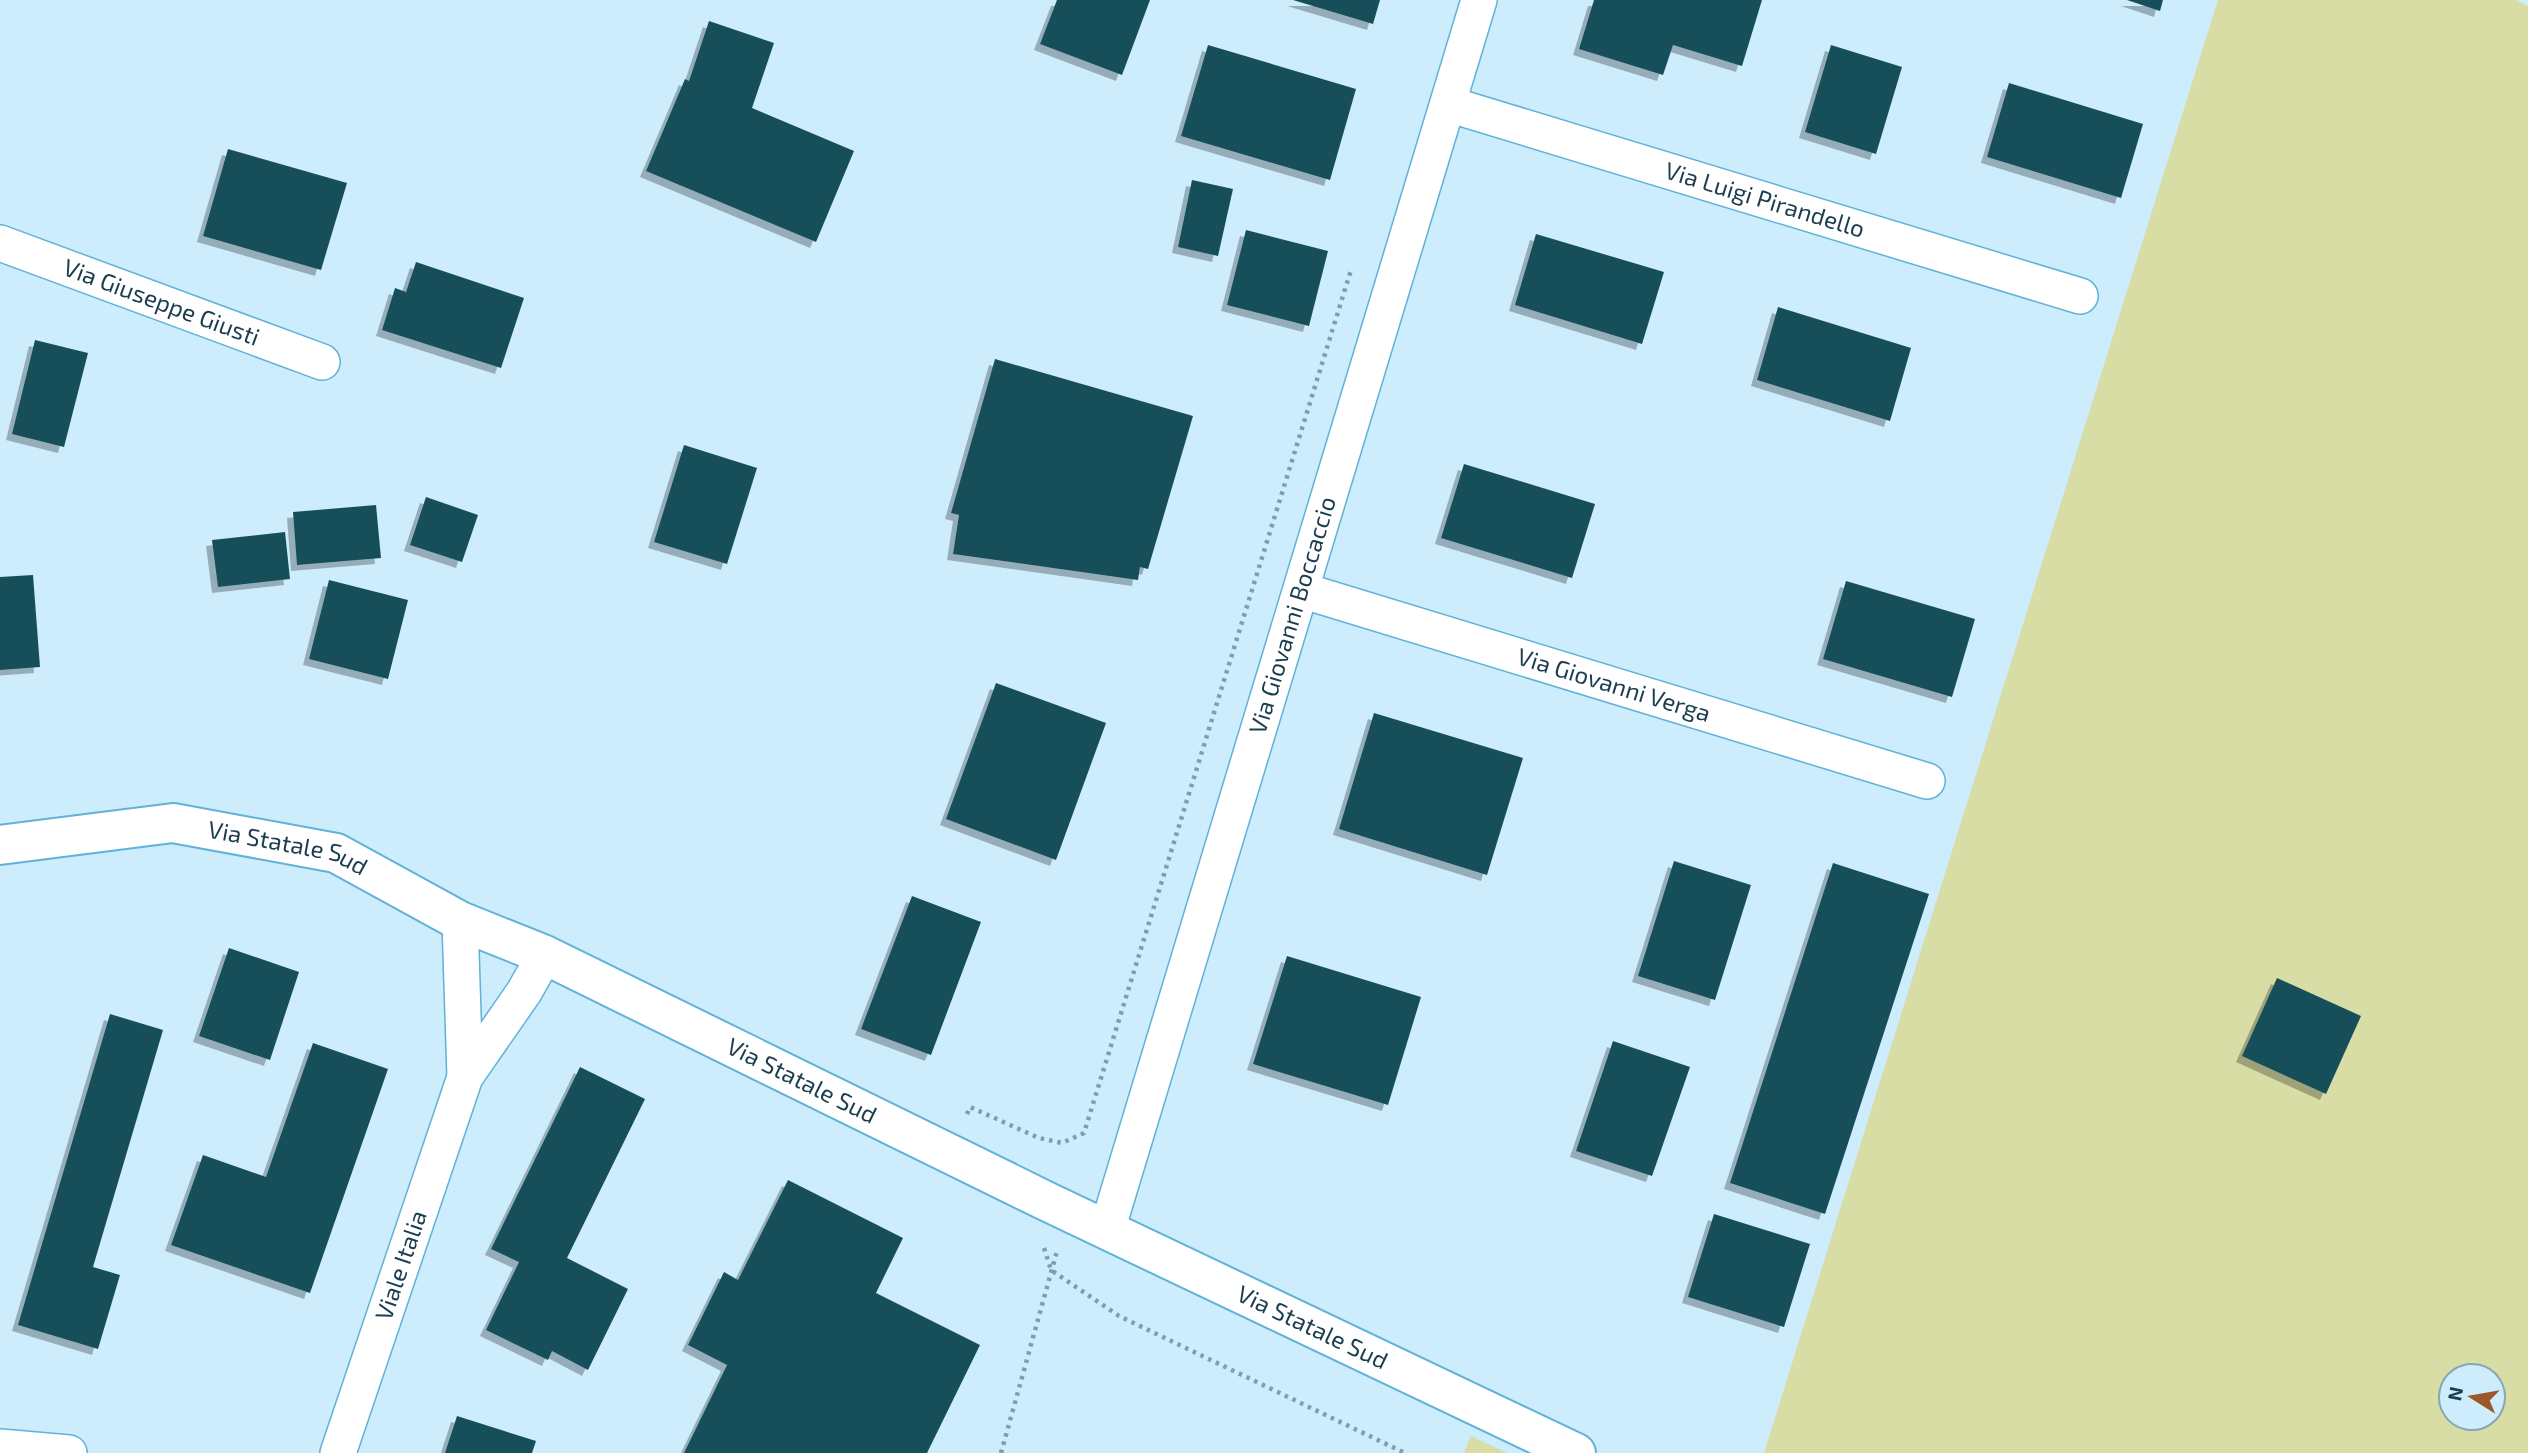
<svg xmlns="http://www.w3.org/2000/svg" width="2528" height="1453" font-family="'Exo 2',sans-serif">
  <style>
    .green { fill: #d8dca5; fill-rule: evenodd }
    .building { fill: #18505a; filter: url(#shadow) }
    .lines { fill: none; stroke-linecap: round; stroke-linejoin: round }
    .minor-casing { stroke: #5fb2d9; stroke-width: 38 }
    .secondary-casing { stroke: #5fb2d9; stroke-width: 42 }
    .path { stroke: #7e9eaf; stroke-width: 4.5; stroke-dasharray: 3.5 5; stroke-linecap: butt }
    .minor { stroke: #fff; stroke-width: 35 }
    .secondary { stroke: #fff; stroke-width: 38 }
    .labels { text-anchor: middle; stroke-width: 7; stroke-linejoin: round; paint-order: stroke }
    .street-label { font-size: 24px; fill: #1b3d4e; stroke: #cdecfc }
  </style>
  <defs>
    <filter id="shadow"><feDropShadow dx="-6" dy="6" stdDeviation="0" flood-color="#0004"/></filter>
  </defs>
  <rect width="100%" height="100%" fill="#cdecfc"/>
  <path class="green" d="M2218,0h298l12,6v1447h-764zM2451,1376h42v42h-42z
    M1471,1436l36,17h-43z"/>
  <path class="building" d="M1057,0h93l-28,75 -82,-31z
    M1293,0h87l-7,24z
    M1594,0h168l-20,66 -69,-21 -10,30 -84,-26z
    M2127,0h36l-3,11z
    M709,21l65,22 -22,65 102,43 -38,91 -170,-71 39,-92 4,2z
    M1208,45l148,44 -26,91 -149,-44z
    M1831,45l71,22 -26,87 -71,-22z
    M2009,83l134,41 -22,74 -134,-41z
    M228,149l119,34 -26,87 -118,-34z
    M1192,180l41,9 -15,67 -40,-9z
    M1246,230l82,21 -19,75 -82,-21z
    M1536,234l128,38 -22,72 -127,-39z
    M416,262l108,36 -23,70 -119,-38 13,-42 11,4z
    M1778,307l133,41 -21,73 -133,-41z
    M35,340l53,13 -24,94 -52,-13z
    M995,359l198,57 -45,153 -8,-2 -2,13 -185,-26 6,-39 -8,-2z
    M684,445l73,23 -30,96 -73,-22z
    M1464,464l131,40 -23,74 -131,-40z
    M426,497l52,18 -16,47 -52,-17z
    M376,505l5,53 -84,7 -4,-53z
    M285,532l5,47 -72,8 -6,-47z
    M33,575l7,92 -40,3v-93z
    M329,580l79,20 -20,79 -79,-20z
    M1846,581l129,38 -23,78 -129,-38z
    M996,683l110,40 -50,137 -110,-41z
    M1374,713l149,45 -36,117 -148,-46z
    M1674,861l77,24 -36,115 -77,-24z
    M1833,863l96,31 -104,320 -95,-31z
    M912,896l69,26 -50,133 -70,-26z
    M229,948l70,24 -29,88 -71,-24z
    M1287,956l134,41 -33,108 -135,-41z
    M2277,978l84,38 -35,78 -84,-38z
    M110,1014l53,16 -70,237 27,8 -22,74 -80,-24z
    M1613,1041l77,26 -38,109 -76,-25z
    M313,1043l75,26 -78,224 -139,-48 32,-90 63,22z
    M580,1067l65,32 -78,159 61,31 -40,81 -36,-19 -4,9 -62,-30 33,-68 -28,-13z
    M788,1180l115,58 -27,55 104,52 -53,108h-243l43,-88 -39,-20 36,-73 14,8z
    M1714,1214l96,30 -26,83 -96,-30z
    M457,1416l79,25 -4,12h-87z"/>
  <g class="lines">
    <defs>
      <g id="minor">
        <path id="s1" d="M1448,104l632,192"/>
        <path id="s2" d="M0,243l322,119"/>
        <path id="s3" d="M1301,590l626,191"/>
        <path d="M460,921l5,156"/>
        <path id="s4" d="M1107,1230l372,-1230"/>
        <path d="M0,1447l69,6"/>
        <path id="s5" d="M338,1453l127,-376 59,-85 21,-37"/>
      </g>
      <g id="secondary">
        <path id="s6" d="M0,845l173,-22 163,30 124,68 85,34 503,247 528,251"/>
      </g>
    </defs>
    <use href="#minor" class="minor-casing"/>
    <use href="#secondary" class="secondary-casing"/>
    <path class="path" d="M967,1114l3,-7 69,31 23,5 22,-10 267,-863
      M1044,1248l7,22 68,46 286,137
      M1001,1453l56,-202"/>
    <use href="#minor" class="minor"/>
    <use href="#secondary" class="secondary"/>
  </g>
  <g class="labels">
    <g class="street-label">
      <text dy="8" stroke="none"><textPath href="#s1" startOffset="331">Via Luigi Pirandello</textPath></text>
      <text dy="8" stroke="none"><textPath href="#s2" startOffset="172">Via Giuseppe Giusti</textPath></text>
      <text dy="8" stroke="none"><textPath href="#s4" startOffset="642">Via Giovanni Boccaccio</textPath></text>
      <text dy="8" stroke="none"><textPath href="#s3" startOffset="327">Via Giovanni Verga</textPath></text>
      <text dy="8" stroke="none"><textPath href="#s6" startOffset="292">Via Statale Sud</textPath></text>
      <text dy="8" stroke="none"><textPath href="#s6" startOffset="859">Via Statale Sud</textPath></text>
      <text dy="8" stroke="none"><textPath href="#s5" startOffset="198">Viale Italia</textPath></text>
      <text dy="8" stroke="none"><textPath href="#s6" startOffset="1426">Via Statale Sud</textPath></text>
    </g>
  </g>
  <g transform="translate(2472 1397) rotate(281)"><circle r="33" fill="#cdecfc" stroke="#86a6b6" stroke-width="2"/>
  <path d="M0-5L12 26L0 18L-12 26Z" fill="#9c572b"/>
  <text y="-10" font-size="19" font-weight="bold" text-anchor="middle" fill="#1b3d4e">N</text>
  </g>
</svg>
